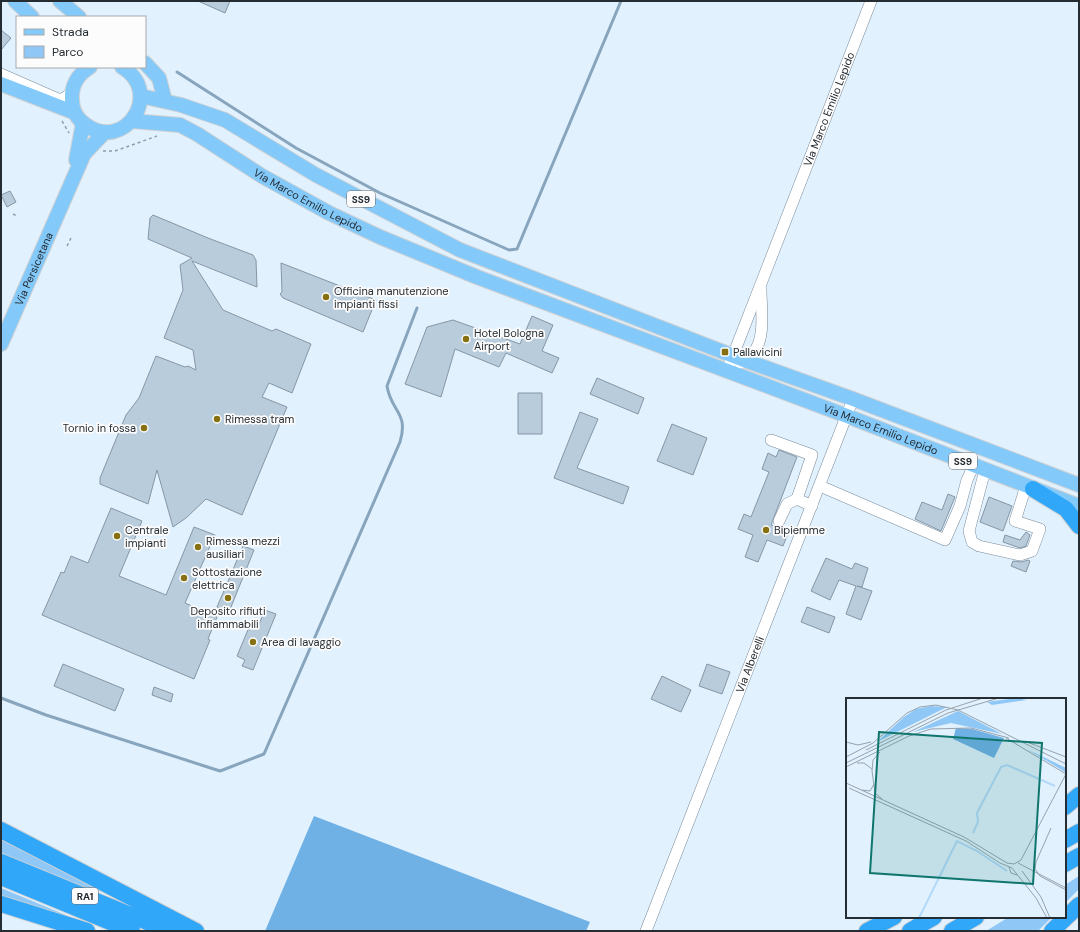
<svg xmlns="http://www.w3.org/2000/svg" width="1080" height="932" font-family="'DM Sans',sans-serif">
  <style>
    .green { fill: #8fc7f6 }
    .forest { fill: #6fb0e5 }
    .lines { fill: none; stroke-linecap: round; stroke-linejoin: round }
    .stream { stroke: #88a5be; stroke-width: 3 }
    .building { fill: #b9ccdc; stroke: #8596a5 }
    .minor-casing { stroke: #7a8b9a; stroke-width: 12 }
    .major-casing { stroke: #cfd1d2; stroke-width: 16 }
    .highway-casing { stroke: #cfd1d2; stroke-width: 18 }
    .path { stroke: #919da7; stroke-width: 1.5; stroke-dasharray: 3 3; stroke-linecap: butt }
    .minor { stroke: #fff; stroke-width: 11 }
    .major { stroke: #83cafb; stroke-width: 14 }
    .highway { stroke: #30a7f9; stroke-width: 16 }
    .poi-dot { fill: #867011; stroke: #fcfcfc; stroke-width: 1.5 }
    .labels { text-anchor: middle; stroke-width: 3.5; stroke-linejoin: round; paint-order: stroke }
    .shield { fill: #fcfcfc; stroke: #666a6f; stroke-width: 1 }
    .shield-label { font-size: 10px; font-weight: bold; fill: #252c32 }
    .street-label { font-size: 11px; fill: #252c32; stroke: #fcfcfc }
    .poi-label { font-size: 11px; fill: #252c32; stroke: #fcfcfc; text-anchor: start }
    .inset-river { fill: none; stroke: #b3d9fa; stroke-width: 2 }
    .inset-road { fill: none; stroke: #96a2ac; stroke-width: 1 }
    .view { fill: #0f766e; fill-opacity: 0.15; stroke: #0f766e; stroke-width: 2 }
    .inset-edge { fill: none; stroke: #252c32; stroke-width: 2 }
  </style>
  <rect width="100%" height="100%" fill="#e2f1fe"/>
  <path class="green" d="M1,838l98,51 -1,4 -97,-40z
    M1079,876v13l-14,14v-18z
    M1,888l84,35 -84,-22z
    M1009,917h43l-14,14h-52z"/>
  <path class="forest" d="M314,816l276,106 -4,9h-321z"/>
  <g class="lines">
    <path class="stream" d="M177,72l119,76 84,45 129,57 8,-1 104,-248
      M1,698l45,17 174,56 44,-17 136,-312c9,-30 -9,-30 -13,-56l30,-78"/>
  </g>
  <path class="building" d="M198,1h32l-5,12z
    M1,30l10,8 -10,12z
    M10,191l6,11 -9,5 -6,-12z
    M153,215l55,23 45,17 3,5 1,27 -65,-26 31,49 49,21 4,-2 35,15 -19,49 -23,-10 -7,14 25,10 -45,108 -36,-16 -20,19 -13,9 -16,-57 -9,34 -48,-20v-6l26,-63 13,-17 17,-42 29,11 3,-1 8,4 -3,-20 -29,-12 19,-48 -3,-25 12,-7 -44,-19 2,-21z
    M281,263l95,37 -13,32 -80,-34 -3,-4 2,-2z
    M532,316l21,9 -11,26 17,7 -7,15 -46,-20 -7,14 -44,-18 -14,48 -36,-13 22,-57 26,-7 67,24z
    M597,378l47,20 -6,16 -48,-20z
    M518,393h24v41h-24z
    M580,412l18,7 -21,49 52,19 -6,17 -69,-26z
    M672,424l35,14 -14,37 -36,-14z
    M779,450l18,7 -26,68 18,6 -6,15 -16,-6 -9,22 -13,-5 8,-22 -15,-6 6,-15 7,3 18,-45 -7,-3 6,-16 8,4z
    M948,494l7,3 -14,34 -26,-12 7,-17 20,8z
    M989,497l23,9 -9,25 -23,-9z
    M111,508l31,13 -23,55 47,19 28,-68 21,8 -30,68 32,14 -9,22 2,1 -16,39 -152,-64 19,-43 3,1 7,-17 17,7z
    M1026,532l4,3 -4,11 -6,2 -17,-6 2,-7 15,5z
    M243,546l11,4 -25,62 -12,-5z
    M826,558l26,11 3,-6 13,5 -6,19 -5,-1 15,5 -11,29 -15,-6 10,-28 -17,-6 -9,20 -19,-9z
    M1028,560l2,1 -4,11 -15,-6 2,-5 9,1z
    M807,607l28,10 -6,16 -28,-11z
    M265,610l11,4 -23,56 -11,-4 3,-6 -8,-4 13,-31 7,4z
    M63,664l61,25 -9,22 -61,-25z
    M707,664l23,8 -8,22 -23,-8z
    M662,676l29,14 -10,22 -30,-13z
    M154,687l19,7 -2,8 -19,-7z"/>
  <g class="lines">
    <defs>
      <g id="minor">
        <path d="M1,74l57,25h4l9,-5"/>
        <path d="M740,363c4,-3 9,-6 13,-10 13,-14 8,-45 8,-63"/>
        <path id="s1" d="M727,371l144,-370"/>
        <path d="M771,440l41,15 -15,44 15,7"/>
        <path d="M985,470l-16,61 3,11 7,4 41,9 12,-4 8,-22 -25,-8 11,-35"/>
        <path d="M820,486l125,54 15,-34 7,-26 7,-15"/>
        <path d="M779,521l8,-17 10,-5"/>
        <path id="s2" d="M646,931l207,-532"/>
      </g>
      <g id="major">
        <path d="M15,1l17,16"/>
        <path d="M60,1l19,16"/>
        <path d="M145,63l14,15 6,23"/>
        <path d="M90,67c-12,7 -19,19 -18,33 0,11 5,19 14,25 38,28 79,-32 36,-58"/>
        <path d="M1,84l72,28"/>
        <path d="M141,96l40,9 44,15 91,55 144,75 284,110 109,39 226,86"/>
        <path id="s3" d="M132,121l48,4 17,9 65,42 67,37 51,24 97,40 370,139 232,90"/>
        <path d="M76,160l7,-37"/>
        <path id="s4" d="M1,344l83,-190 21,-22"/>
      </g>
      <path id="highway" d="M1033,489l33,20 13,17
        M1065,807l14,-12
        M1,830l195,101
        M1065,840l14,-8
        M1,862l168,69
        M1065,864l14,-8
        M1,877l131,54
        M1,904l86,27
        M867,931l27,-14
        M910,931l24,-14
        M952,931l24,-14
        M1052,931l27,-26"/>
    </defs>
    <use href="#minor" class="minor-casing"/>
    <use href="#major" class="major-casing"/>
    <use href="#highway" class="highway-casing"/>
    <path class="path" d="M62,121l7,12
      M103,151h12l42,-15
      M13,214l4,2
      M67,246l4,-8"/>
    <use href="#minor" class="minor"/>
    <use href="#major" class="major"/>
    <use href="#highway" class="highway"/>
  </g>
  <g class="poi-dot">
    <circle cx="326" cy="297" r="4"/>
    <circle cx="466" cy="339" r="4"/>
    <rect x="721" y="348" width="8" height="8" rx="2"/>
    <circle cx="217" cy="419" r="4"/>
    <circle cx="144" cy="428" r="4"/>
    <circle cx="766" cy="530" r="4"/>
    <circle cx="117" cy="536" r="4"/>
    <circle cx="198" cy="547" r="4"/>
    <circle cx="184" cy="578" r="4"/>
    <circle cx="228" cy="598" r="4"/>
    <circle cx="253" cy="642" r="4"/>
  </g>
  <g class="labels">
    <g class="shield">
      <rect x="347" y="191" width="28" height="16" rx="3"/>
      <rect x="949" y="453" width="28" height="16" rx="3"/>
      <rect x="72" y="888" width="26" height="16" rx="3"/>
    </g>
    <g class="shield-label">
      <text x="361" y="203">SS9</text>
      <text x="963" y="465">SS9</text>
      <text x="85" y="900">RA1</text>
    </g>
    <g class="street-label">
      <text dy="4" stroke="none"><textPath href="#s1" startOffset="281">Via Marco Emilio Lepido</textPath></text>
      <text dy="4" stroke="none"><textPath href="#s3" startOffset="197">Via Marco Emilio Lepido</textPath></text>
      <text dy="4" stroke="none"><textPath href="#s4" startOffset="82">Via Persicetana</textPath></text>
      <text dy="4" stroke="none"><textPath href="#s3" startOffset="814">Via Marco Emilio Lepido</textPath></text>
      <text dy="4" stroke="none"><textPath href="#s2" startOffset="286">Via Alberelli</textPath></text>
    </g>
    <g class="poi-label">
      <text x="334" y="295">Officina manutenzione<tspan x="334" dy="13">impianti fissi</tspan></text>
      <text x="474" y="337">Hotel Bologna<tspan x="474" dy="13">Airport</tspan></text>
      <text x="733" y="356">Pallavicini</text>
      <text x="225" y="423">Rimessa tram</text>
      <text x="136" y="432" text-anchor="end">Tornio in fossa</text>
      <text x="125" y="534">Centrale<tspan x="125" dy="13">impianti</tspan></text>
      <text x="774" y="534">Bipiemme</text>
      <text x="206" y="545">Rimessa mezzi<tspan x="206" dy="13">ausiliari</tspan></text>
      <text x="192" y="576">Sottostazione<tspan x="192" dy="13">elettrica</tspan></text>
      <text x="228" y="615" text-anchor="middle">Deposito rifiuti<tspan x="228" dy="13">infiammabili</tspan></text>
      <text x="261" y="646">Area di lavaggio</text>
    </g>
  </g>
  <g transform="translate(846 698)">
    <rect width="220" height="220" fill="#e2f1fe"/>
    <path d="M170,0l11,2 -35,5 -5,-3zM85,8l16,1 -70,35 27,-25 12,-8zM112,13l44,23 -51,-11 -38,9zM181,51l39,19v3l-1,1z" fill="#8fc7f6"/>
    <path d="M110,30l16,1 32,9 -10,20 -41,-19z" fill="#6fb0e5"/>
    <path class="inset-river" d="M127,135l5,-11 -1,-9 24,-46 6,-2 48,21M73,220l38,-77 20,10 30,20"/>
    <path class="inset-road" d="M160,40l60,36M0,44l12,3 13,-3M181,44l39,15M20,52l80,-40 37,-12M34,54l-7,8 -1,11 3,22 7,6M0,59l27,-14 34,-30 13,-6 16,-2 22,5 108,54M0,65l102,-50 51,-15M11,65h7l8,6M0,69l63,-31 22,-7 40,-1 38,10M0,85l118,54 43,26 7,1 7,-4 45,-86M3,90l117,53 34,22 12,5M16,92l8,1 4,-7M205,130l-15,34 -1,7 5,7 26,14M172,165l48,25M163,169l2,6 6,2M166,170l24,30 11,20M176,173l19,26 9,21"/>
    <path class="view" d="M33,34l163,11 -9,141 -163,-11z"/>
    <rect width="220" height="220" class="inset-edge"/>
  </g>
  <rect width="1080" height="932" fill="none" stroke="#252c32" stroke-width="4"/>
  <rect x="16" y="16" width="130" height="52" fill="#fcfcfc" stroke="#a6a9ab"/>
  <rect x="24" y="29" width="20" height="6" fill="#83cafb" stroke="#a6a9ab"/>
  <text x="52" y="36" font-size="12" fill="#252c32">Strada</text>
  <rect x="24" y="46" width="20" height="12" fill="#8fc7f6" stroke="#a6a9ab"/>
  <text x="52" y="56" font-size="12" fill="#252c32">Parco</text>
</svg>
